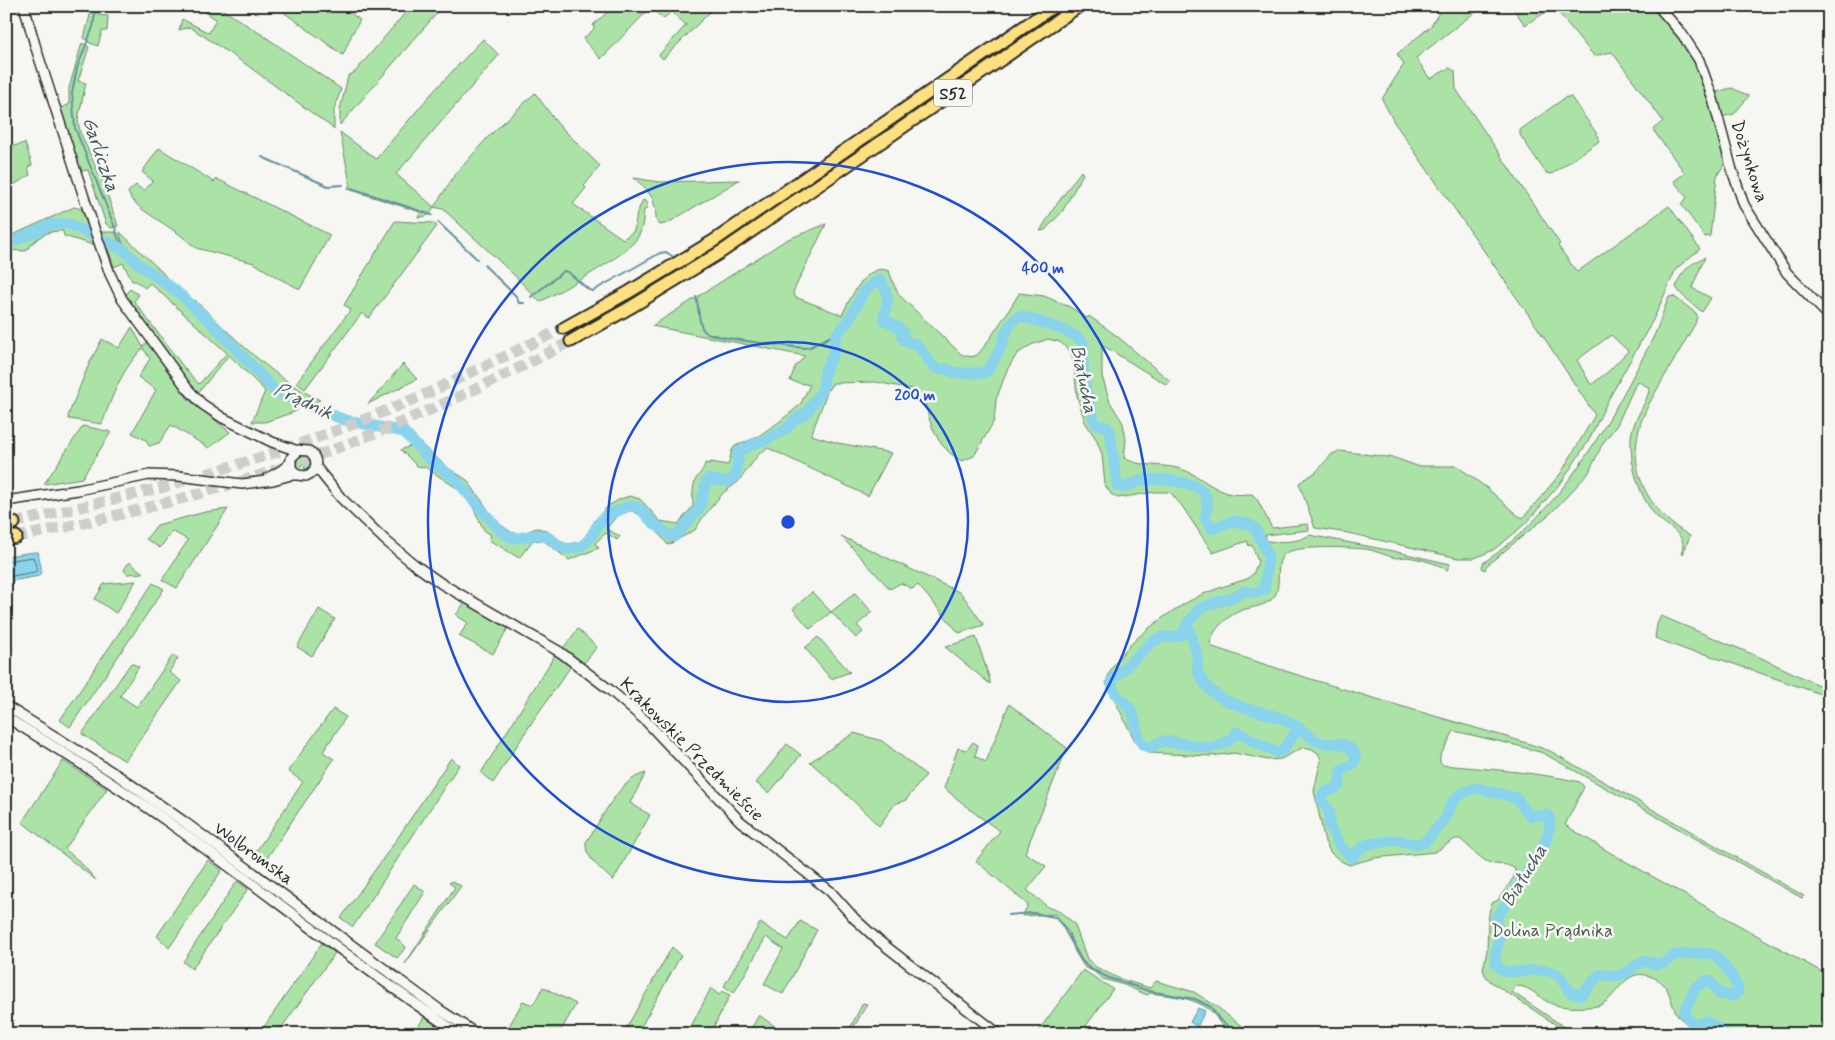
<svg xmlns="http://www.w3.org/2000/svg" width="1835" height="1040" font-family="Mynerve,sans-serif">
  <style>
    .green { fill: #abe3a7; stroke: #6b8769; fill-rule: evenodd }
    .water { fill: #8ad3ec; stroke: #64909f }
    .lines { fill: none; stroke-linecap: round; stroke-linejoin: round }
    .shore { stroke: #516e78; stroke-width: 1 }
    .stream { stroke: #64909f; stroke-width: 2 }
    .river { stroke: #8ad3ec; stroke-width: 11 }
    .highway-tunnel { stroke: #cdcdca; stroke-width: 11; stroke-dasharray: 11 5.5; stroke-linecap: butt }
    .secondary-casing { stroke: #2b2b2b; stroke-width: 12 }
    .highway-casing { stroke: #2b2b2b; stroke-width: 15 }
    .secondary { stroke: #f6f6f2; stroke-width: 9 }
    .highway { stroke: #fde080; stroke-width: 11 }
    .ring { fill: none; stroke: #1d4ed8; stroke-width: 2.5 }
    .labels { text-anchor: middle; stroke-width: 5; stroke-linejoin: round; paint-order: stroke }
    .shield { fill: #f6f6f2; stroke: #686867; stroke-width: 1 }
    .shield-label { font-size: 16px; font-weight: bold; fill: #2b2b2b }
    .street-label { font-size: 18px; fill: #2b2b2b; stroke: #f6f6f2 }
    .park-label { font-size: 18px; fill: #4b594a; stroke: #f6f6f2 }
    .water-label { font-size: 19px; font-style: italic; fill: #43555b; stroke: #f6f6f2 }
    .centre { fill: #1d4ed8; stroke: #f6f6f2; stroke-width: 2.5 }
    .ring-label { font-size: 15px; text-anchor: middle; font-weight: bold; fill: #1d4ed8; stroke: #f6f6f2; stroke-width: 5; stroke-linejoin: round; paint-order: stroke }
  </style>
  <rect width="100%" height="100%" fill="#f6f6f2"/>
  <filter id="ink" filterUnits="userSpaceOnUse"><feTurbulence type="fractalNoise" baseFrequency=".02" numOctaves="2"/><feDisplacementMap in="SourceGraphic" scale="10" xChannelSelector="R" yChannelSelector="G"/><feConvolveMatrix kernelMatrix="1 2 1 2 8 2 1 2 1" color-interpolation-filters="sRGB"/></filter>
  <g filter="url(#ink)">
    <path class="green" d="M90,6h9l-1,9 10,1 -1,15h-5l-4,15 -8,-3 -6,-5 6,-23z
      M204,6h13l47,30 77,53 -7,21v19l-90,-66 -54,-36 -11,3 3,-11 27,14 7,-14 -15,-9z
      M275,6h66l19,14 -8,14 -9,21z
      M411,6h32l-103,119v-15l8,-34 7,-4z
      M614,6h62l-12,13 -14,-11 -49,51 -18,-20 11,-10 -1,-4z
      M681,6h35l-53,53 -4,-4 27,-30 -12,-11z
      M1443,6h40l-67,52 14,21 19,-11 6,3 1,18 104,155 -2,2 19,26 92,-66 31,43 -24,20 -23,51 -46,82 -18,38 -26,40 -36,42 -23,20 -11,8 -18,8h-17l-110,-25 -33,-5 -16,-45 17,-11 16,-18 8,-3 55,7 22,8h40l30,22 30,27 6,3 38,-45 34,-58 -60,-91 -141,-202 -12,-23 22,-35 -7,-10 34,-28zM1611,335l17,16 -19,20 -18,14 -14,-25z
      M1511,6h141c13,14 27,29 37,45 17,28 27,78 37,110l-9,15 -7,60 -5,1 -24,-33 6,-6 -13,-17 11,-8 -32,-43 10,-9 -51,-69 -18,4 -40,-49 -29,18z
      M483,39l16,16 -103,119 38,33 20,-31 35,-40 46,-43 22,30 43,43 -16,20 2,2 -13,16 50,35 11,-8 3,-18 6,-13 4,2v6l-3,2c-1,9 -1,19 -6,27 -12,20 -75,52 -98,65l-29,-30 -68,-63 -9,-2 -5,8 -11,3 2,-6 -72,-23 2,-6 -10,-51 36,27 56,-66z
      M82,43l7,4 -11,34 8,2 -8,36 2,13 24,53 14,41 -7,2 -5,-4 -18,-54 -6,1 -6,-11 -17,-52 10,-3v-17z
      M1732,88l17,8 -15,18 -12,3 -6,-25z
      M1566,97h5l28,40 -1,5 -46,32 -6,-1 -26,-38v-5z
      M25,143l7,22 -4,2 2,8 -18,11 -6,-7v-31z
      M159,148l55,34 3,-3 113,56 -30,54 -22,-11 -24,-15 -58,-15 -17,-14 -36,-24 -12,-11 -3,-7 8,-7 8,6 9,-10 -11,-9z
      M1081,171l2,3 -21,38 -17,18 -5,1 14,-23z
      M634,178l25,4 80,-2 -71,43 -8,2 -4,-5c0,-21 -6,-28 -22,-42z
      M74,207l8,2 11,36 -29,-9 -1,-5c-16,-1 -28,7 -37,20l-20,-1v-12z
      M395,221l38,2 4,3 -68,92 -7,-5 -57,76 -9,-6 55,-74 -7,-4z
      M826,224l-33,68 2,5 47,18c8,-16 25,-54 47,-44l5,14 6,11 61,58c5,2 11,4 16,1 4,-2 41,-58 42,-62l25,3 26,11 17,11 2,-2 28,20 53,45 -3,4 -65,-40v31l8,26 13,21 3,17 -2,18c15,9 37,6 53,10 19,4 30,18 48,24 8,4 18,2 27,2l5,5 15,29 36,-4 1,6 -44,5 2,6c13,1 31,2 42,-6l84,16 57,13 -3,6c-10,-7 -27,-11 -40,-13 -5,0 -10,2 -15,0 -7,-2 -14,-5 -21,-7 -15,-3 -77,-5 -87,4 -12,13 2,38 -16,48 -6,4 -14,5 -22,7 -15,4 -33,18 -36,35l3,3c104,36 209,65 314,96l23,8 254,145 -2,2 -259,-145 -24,-7 -65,-15 -14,25v6l2,3c46,4 93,7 138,17l4,5 -19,38 44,27 220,124v58c-33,0 -66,0 -99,0 -7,0 -20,2 -27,0 -6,-3 -16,-10 -22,-15 -14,-14 -6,-36 -32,-43 -27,-9 -32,26 -52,30 -12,2 -30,2 -42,-1 -15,-4 -23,-20 -40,-19l-3,6 63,42h-5l-79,-52 -6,-7 -2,-6 4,-18 1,-31 3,-17 6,-2 17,-24 1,-8c-11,-8 -17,-2 -27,-7 -10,-5 -19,-16 -28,-23h-5l-20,13 -61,6 -25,7 -8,-4 -10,-8 -6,-11 -11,-51 7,-32 -3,-6 -6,-4 -8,-2 -23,12 -13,1 -34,-7 -23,3 -62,-3 -8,-5 -6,-7 -29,-58c8,-35 63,-72 93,-87 15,-7 32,-12 48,-17l6,-5 5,-12 -6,-17 -3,1 -2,-5 -34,12 -31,-47 -12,-14h-15l-37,6 -7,-4 -6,-9 -3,-31 -6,-15 -11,-17 -8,-26 -3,-30 -3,-14 -11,-10 -12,-3 -17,6 -14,9 -10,16 -11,30 -2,21 -20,35 -12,5c-21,-11 -29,-28 -35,-50 -3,-8 -4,-16 -10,-21l-41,-8 -43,1 -5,7 -17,45 27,8 53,10 -23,43 -100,-48 -9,6 -21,28 -15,11 -20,24 -8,13 -27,15c-10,-12 -24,-33 -41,-35l-12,8 -9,11 14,7 -3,4 -11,-7 -11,10 4,5 -30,12 -25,-19 -11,-1 -14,18 -30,-18 2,-5 -7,-5 -17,-35 -42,-28 -8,-1 -16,-16 18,-8 28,25 20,13 30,42 14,10 8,2 18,-6 9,2 16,12 5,2 13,-2 8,-9 7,-13 13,-14 12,-7 10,-3 10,3 20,22 18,3 15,-18c0,-8 -1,-16 2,-25 3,-7 9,-10 10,-18l4,1 2,-2 17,3 4,-15 3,-4 22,-9 22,-15 21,-17 10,-20 -20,-4 5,-14 10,-11 -153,-30 134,-86z
      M101,232h14l4,11 -15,-4z
      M120,232l43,41 4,5 -1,2c-17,-11 -44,-25 -46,-48z
      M107,246l19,9 71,58 22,22 45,52 8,6 26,13 -1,5 -32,11h-13l13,-31 -36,-36 -31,38 -11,-13 -61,-84 1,-4 3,-3 9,6 -5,6 51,68 14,15 28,-31 -77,-70 -5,5 -9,-7h-4l-9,-18 -9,4z
      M1705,257l-13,31 19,10 -9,14 -22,-19 -4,-6c4,-15 15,-24 29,-30z
      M1673,296l23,17 1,4 -2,7c-11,19 -22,38 -33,57 -9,16 -21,34 -24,53 -9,43 15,81 52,102l-7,18 -2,-1c2,-5 3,-10 0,-15 -5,-8 -16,-14 -23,-20 -19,-20 -28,-53 -27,-80 1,-17 14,-31 18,-47l-1,-4 -11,-6 -20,44 -14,18 -15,31 -37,39 -65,53 -1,4 -3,-2 1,-5c81,-54 127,-142 171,-227 6,-13 9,-26 15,-39z
      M195,300c38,36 76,77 125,100l-8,4 -28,-11 -13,-9 -48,-54 -30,-29z
      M132,327l11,20 4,-5 41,57 42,33 -21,16 -38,-23 -12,18 -10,3 -3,-6 -14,-7 24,-43 -18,-13 12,-18 -7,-11c-21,21 -31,48 -41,76l-33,-5 -1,-3 21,-52 13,-25 17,9z
      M403,364l14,15 -49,25z
      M83,426l28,6 -29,46 -38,6z
      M301,456h6l4,4v6l-4,3h-3l1,-4 -3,-1 -2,5 -3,-3v-7z
      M228,509l-51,79 -15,-8 26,-40 -16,-9 -12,17 -14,-9 11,-14 48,-13z
      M841,536l120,57 23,32 -25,8 -41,-48 -6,4 -11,-6 -11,6z
      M129,562l14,11 -16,1 -3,-4z
      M136,581l-20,32 -21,-14 9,-15z
      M153,583l11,6 -94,138 -10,-7z
      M812,592l19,20 24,-19 17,19 -15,13 6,7 -7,6 -25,-26 -21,17 -17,-20z
      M465,602l43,26 -15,26 -34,-18 9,-13 -12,-8z
      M319,609l16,10 -23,37 -15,-9z
      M1661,616l96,40 72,34v7l-124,-43 -16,-3 -34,-13 2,-14z
      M578,629l19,18 -13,16 -21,-15z
      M818,637l32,35 -19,7 -26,-31z
      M976,637l14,43v4l-45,-37z
      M173,655l5,3 -9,14 12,9 -56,80 -43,-27 49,-71 8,4 -19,29 17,11z
      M555,655l16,11 -37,53 -41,64 -12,-10z
      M1009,704l58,44 -42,105 21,13 -19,24 22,18 7,1 18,14 13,36 9,8 24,12 30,9 6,-7 38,11 22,14 24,19 19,9c-13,0 -28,3 -37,-8 -4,-5 -7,-12 -12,-16 -17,-13 -39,-14 -60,-17l-3,2 -23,-10 -21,-6 -10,-8 -8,-3 -10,-16 -6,-19 -14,-19 -33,2 6,-11 -52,-44 24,-30 -23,-16 -33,-27 14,-40 9,2 6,-8 5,3 -3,11 11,6z
      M333,709l13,8 -23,35 11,7 -69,102 -10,-8 48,-71 -15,-11z
      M6,711l147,93 317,230h-4l-60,-43 -245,-179 -155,-99z
      M854,733l28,8 44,34 -20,25 -11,4 -16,22 -34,-33 -35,-31z
      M787,744l14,11 -32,38 -13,-10z
      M451,758l8,7 -106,162 -12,-9 56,-79z
      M63,761l44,28 -42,60 16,14 15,17 -74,-58z
      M646,773l-16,30 20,12 -37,66c-10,-11 -29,-23 -27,-39 16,-22 32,-63 60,-69z
      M208,860l14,10 -53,78 -12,-12z
      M237,881l11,8 -56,80 -9,-7z
      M452,881l9,5 -56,78 50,-77 -6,-4z
      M414,884l11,8 -29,46 10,9 -9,11 -22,-15z
      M800,921l17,9 -34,64 -19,-10 19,-35 -17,-12 -32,56 -10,-7 36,-63 28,17z
      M322,943l13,10 -58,81h-18z
      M672,947l9,8 -44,79h-14z
      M1083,970l30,19 -33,45h-44z
      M543,987l33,17 -17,30h-47l-5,-4 16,-29 10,4z
      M711,988l8,7 3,-4 8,4 -20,39h-23z
      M863,1003l4,1 -17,30h-3z
      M759,1015l18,13 -3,6h-26z
      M424,1017l21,15v2h-31z"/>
    <path class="water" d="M35,552h3l4,20 -3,4 -33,6v-26z
      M1198,1008l7,3 -8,16 -7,-5z"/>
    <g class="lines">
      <path class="shore" d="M6,561l27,-4 4,12 -2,3 -29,5"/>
      <path class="stream" d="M96,6l-3,21 -16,41 -5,25 3,35 49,122
        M262,157l66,29 15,-1
        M351,188l81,27
        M438,222l39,37
        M484,265l32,31 3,7h5
        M531,297l33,-26 4,1 21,18 4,1 67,-38 6,-1 6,4
        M696,297c3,8 2,28 8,34 7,8 85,15 100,17l6,-1 27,-14
        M1008,915l25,-2 22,4 7,8 20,36 7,7 20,10 40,13 46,8 16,8 8,12 18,15"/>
      <path class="river" d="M6,245l46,-21h17l55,26 13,13 38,27 36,32 63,68 17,9 54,21 59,12 25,27 27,21 43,50c18,16 24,3 42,5 11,1 15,11 25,14 26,0 23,-16 37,-30 4,-5 11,-6 17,-9 22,-11 20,3 35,14 5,4 10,7 15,12h5l4,-4 21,-25 7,-27 3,-1c29,8 26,-4 28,-27l17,-9 9,-2 15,-8 8,-5 6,-7 14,-9 15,-21 3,-21 8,-15 3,-20 12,-14 17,-31 13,-10h3c4,7 8,16 6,24 -1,6 -4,11 -3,16 8,2 13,6 19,12l-1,5 5,5 10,3 17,22 5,2h8l5,3 10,1h20l6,-3c4,-7 9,-14 12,-21 5,-11 8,-30 21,-33 14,5 56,15 62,27l1,40 10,37 2,4 11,3 3,4 7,55c9,5 16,-5 26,-6 13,-2 46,1 57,9 10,7 8,19 5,29l7,11 20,-8 16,3 7,4 12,25 1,6 -4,31 -9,3 -10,-2 -15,8 -10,2 -20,7 -13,16 -1,2 3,4 -13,7h-14l-9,4 -41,39c-2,15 14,20 20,32 5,11 3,21 11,33l8,3 9,-6 5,-1 45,7 17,-6 10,-10 18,10 22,10 6,-2 16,-22c6,5 13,11 20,14 16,4 26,-3 37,13 -1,12 -8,10 -15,16l-2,15 -5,3 -10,3 -3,7 8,11v15l10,20 13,13 6,-8 10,-6 30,-4 18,5 9,-3 21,-24 6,-16 6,-6 12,-6 7,-2 39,10 14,18 16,-1 3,1 1,9 -4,16 -32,51 -19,28c1,3 4,7 4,10 3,11 -8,25 -2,35 10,16 41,-2 59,9 7,4 9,13 14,18l11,3 18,-20c6,-1 10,1 16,1 11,0 19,-11 29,-15l14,3 7,-2 10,-7 24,-2 14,1c9,7 24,26 25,38l-5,4 -14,-2 -8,-12 -4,-2 -12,8 -11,25 10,13 12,-5 22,13
        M1189,630c4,10 8,20 8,30 1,9 -1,10 4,18 21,36 68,28 98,50"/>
      <path class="highway-tunnel" d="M14,523l150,-36 104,-32 81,-29 77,-32 138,-66
        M16,537c72,-14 143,-31 213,-52 119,-36 233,-86 342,-144"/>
      <defs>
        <path id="secondary" d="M24,6l11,39 58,180 17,49 12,25 65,89 15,16 21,14 49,24 23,8 14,1c10,8 9,20 -3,25l-9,-1 -6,-7v-10l8,-8
          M1658,6l24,28 17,26 14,39 19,71 12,35 43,68 42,43
          M316,467l25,31 45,43 29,24 27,19 118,68 50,38 36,31 94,100 90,70 25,28 24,22 120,93
          M268,478l14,-8 8,-7
          M6,501l72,-11 71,-15 30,1 63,8 31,-4 18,-5h6
          M6,706l111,69 66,46 257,189 37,24
          M6,717c58,36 117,72 172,112 94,68 185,140 281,205"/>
        <path id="highway" d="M564,328l65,-36 86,-52 339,-234
          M571,341l60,-34 93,-57 355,-244
          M6,524l8,-1
          M6,539l10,-2"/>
      </defs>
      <use href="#secondary" class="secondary-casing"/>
      <use href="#highway" class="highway-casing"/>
      <use href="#secondary" class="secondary"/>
      <use href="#highway" class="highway"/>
    </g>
  </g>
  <g class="ring">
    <circle cx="788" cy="522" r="180"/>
    <circle cx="788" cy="522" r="360"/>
  </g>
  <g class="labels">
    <rect class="shield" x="934" y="79.5" width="38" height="27" rx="4"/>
    <g class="shield-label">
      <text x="953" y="99">S52</text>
    </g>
    <g class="street-label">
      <text transform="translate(1750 161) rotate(72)" y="6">Dożynkowa</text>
      <text transform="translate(692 749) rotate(45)" y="6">Krakowskie Przedmieście</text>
      <text transform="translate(254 853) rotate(36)" y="6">Wolbromska</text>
    </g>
    <g class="park-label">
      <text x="1552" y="936">Dolina Prądnika</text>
    </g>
    <g class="water-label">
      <text transform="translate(102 154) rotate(71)" y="7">Garliczka</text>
      <text transform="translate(1085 379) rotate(78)" y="7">Białucha</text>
      <text transform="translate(304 400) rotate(25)" y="7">Prądnik</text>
      <text transform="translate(1523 875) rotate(-58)" y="7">Białucha</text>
    </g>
  </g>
  <circle cx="788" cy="522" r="8" class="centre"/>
  <g class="ring-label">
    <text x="1043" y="273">400 m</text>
    <text x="915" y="400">200 m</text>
  </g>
  <rect width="1835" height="1040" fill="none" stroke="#f6f6f2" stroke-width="25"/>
  <rect x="12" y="12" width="1810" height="1015" fill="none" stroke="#2b2b2b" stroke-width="2" filter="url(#ink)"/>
</svg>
